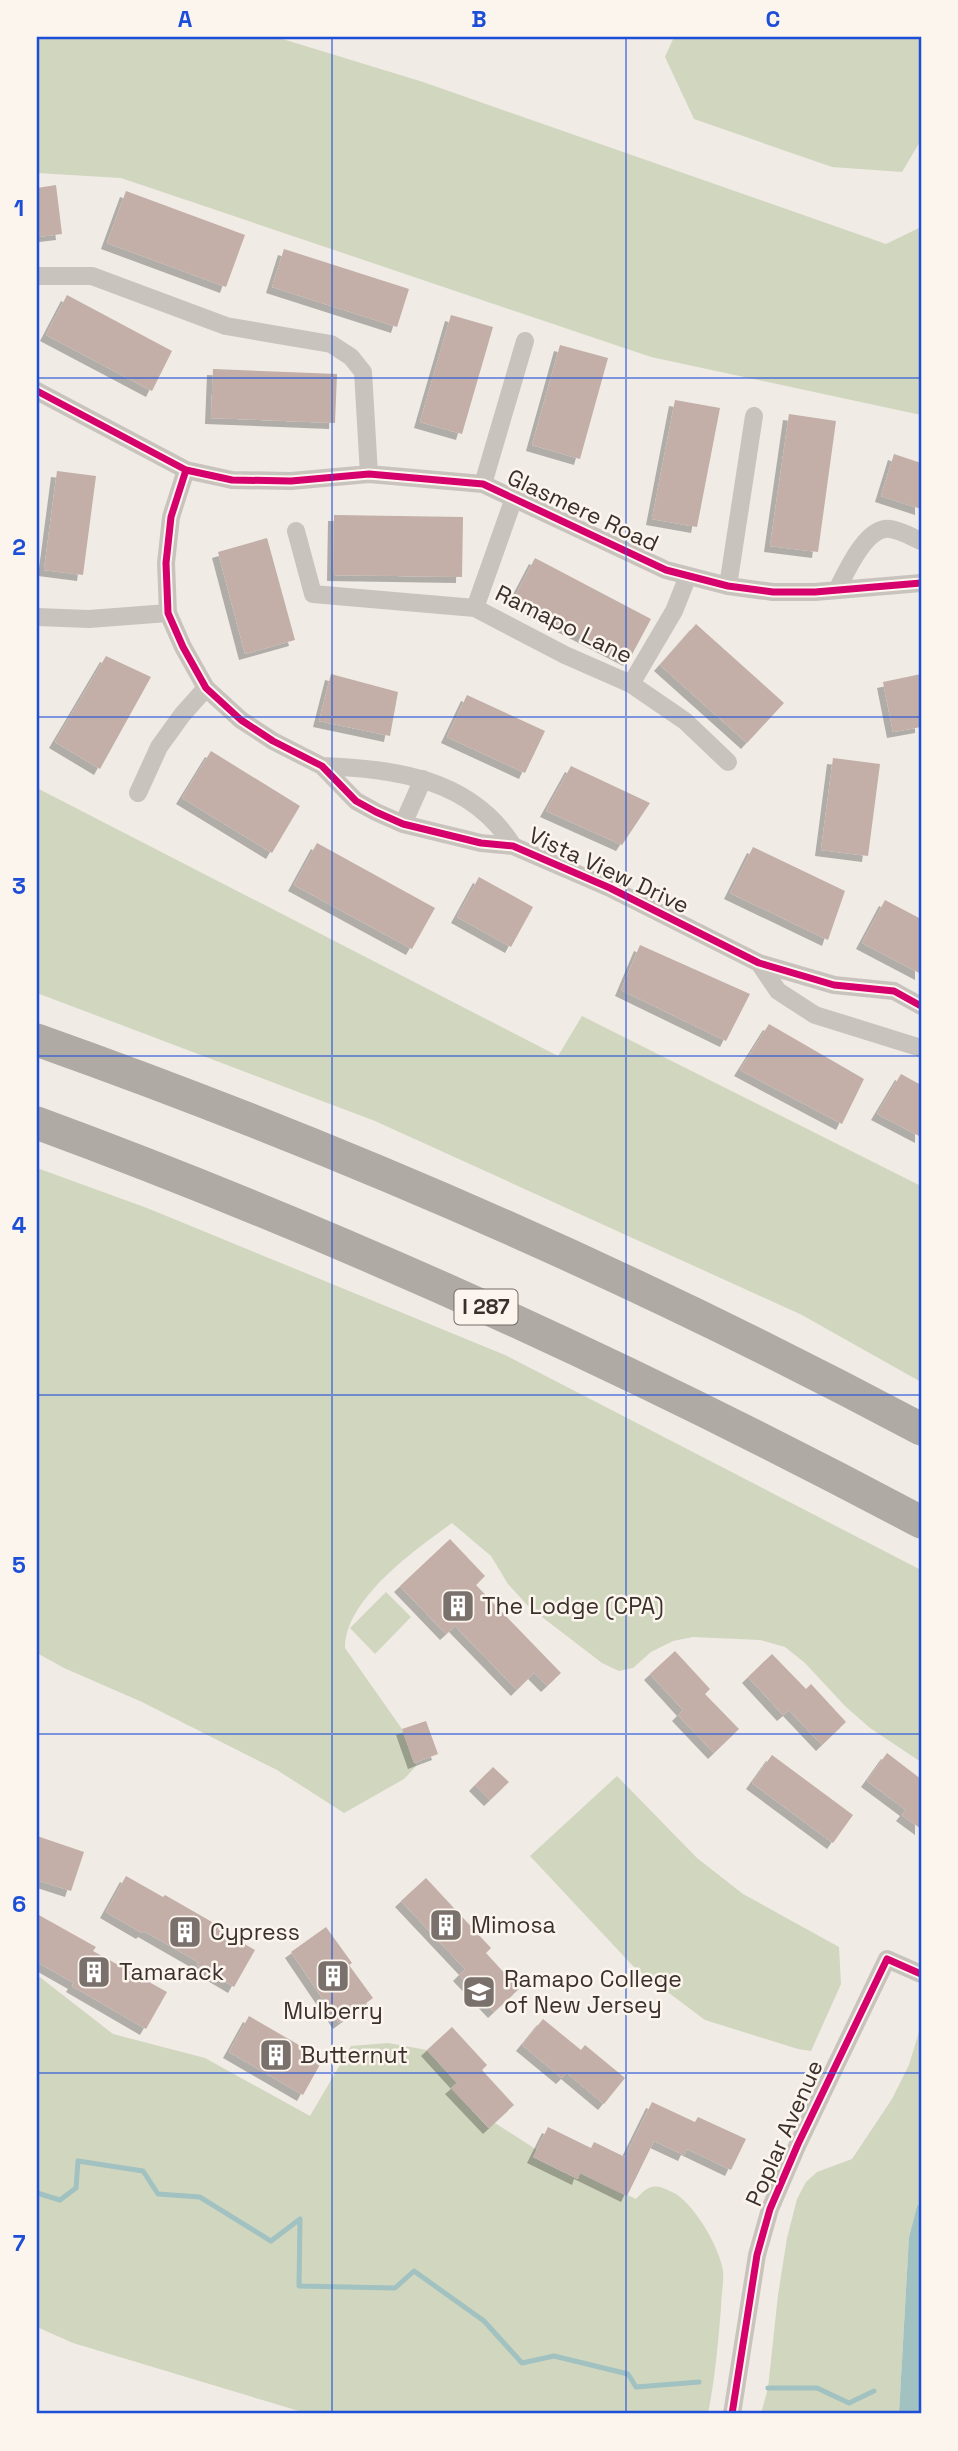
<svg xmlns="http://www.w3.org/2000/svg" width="958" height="2451" font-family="'Space Grotesk',sans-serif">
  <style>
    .green { fill: #d1d6bf }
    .water { fill: #a1c2c1 }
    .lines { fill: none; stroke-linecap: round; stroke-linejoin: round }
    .stream { stroke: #a1c2c1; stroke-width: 5 }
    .building { fill: #c3afa7; filter: url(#shadow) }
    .street { stroke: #c9c3be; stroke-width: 18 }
    .highway { stroke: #afaaa4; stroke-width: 33 }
    .cycleway-casing { stroke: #fbf5ee; stroke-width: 11 }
    .cycleway { stroke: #d6006c; stroke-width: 7 }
    .grid { fill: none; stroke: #1d4ed8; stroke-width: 2; stroke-opacity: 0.55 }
    .labels { text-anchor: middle; stroke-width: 5; stroke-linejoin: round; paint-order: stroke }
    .shield { fill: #fbf5ee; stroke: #756b66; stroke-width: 2 }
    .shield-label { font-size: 21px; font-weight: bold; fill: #3b302b }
    .street-label { font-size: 23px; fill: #3b302b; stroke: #fbf5ee }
    .poi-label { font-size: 23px; fill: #3b302b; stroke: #fbf5ee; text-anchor: start }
    .neatline { fill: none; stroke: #1d4ed8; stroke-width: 2.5 }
    .grid-label { font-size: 23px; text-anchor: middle; font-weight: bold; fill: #1d4ed8 }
  </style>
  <defs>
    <filter id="shadow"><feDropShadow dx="-6" dy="6" stdDeviation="0" flood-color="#0004"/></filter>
  </defs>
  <rect width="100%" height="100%" fill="#f0ebe5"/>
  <path class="green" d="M37,37h239l147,45 463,162 35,-17v188l-270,-58 -530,-179 -84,-5z
    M674,37h247v103l-19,32 -70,-5 -138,-48 -29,-62z
    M37,788l521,268 24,-40 339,170v196l-119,-67 -427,-194 -338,-128z
    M37,1168l110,40 358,147 416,215v192l-51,-34 -25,-22 -40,-43 -20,-16 -25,-7 -67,-3 -20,4 -22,11 -18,16 -14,3 -17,-8 -73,-56 -21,-23 -17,-28 -39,-33c-36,26 -107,76 -107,125l57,81 14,37 -12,13 -60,34 -67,-43 -135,-68 -78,-34 -27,-15z
    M386,1592l25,25 -36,37 -25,-26z
    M617,1776l80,82 46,36 96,53 2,37 -30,67 -13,-2 -93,-29 -72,-54 -103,-110z
    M37,1975l76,59 92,24 105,58 41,-70 37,-3 39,7 30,33 -5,5 36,40 7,-5 42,27 -4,7 44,22 3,-6 56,26c13,-14 18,-16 36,-7 21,9 48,56 51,79 1,12 -2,25 -2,37 -3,36 -6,71 -13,106h-399l-236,-71 -36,-16z
    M921,2025v178l-4,3 -8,31 -10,177h-138l7,-26 10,-93 9,-57 10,-39 9,-17 11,-10 35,-13 40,-60 17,-34z"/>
  <path class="water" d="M921,2203v211h-22l10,-177 8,-31z"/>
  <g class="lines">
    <path class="stream" d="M37,2193l23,7 16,-12 2,-27 65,10 15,23 42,3 71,44 29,-22 -1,67 96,2 19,-17 70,50 38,42 32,-7 74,18 8,13 63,-5
      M768,2388h49l32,15 25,-12"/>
  </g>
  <path class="building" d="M56,185l6,49 -25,3v-49z
    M126,191l119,44 -19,52 -119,-44z
    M284,249l125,40 -12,38 -125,-40z
    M67,295l105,56 -20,40 -106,-56z
    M451,315l42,12 -31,107 -42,-12z
    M560,345l48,13 -28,101 -48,-14z
    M213,369l124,5 -2,49 -124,-5z
    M675,400l45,8 -23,119 -45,-8z
    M789,414l47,7 -18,131 -48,-6z
    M894,454l27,9v46l-40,-13z
    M57,471l39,5 -13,99 -39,-5z
    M334,515l129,2 -1,60 -129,-2z
    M267,538l28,102 -50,14 -27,-102z
    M535,558l116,61 -22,41 -116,-60z
    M696,624l88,79 -37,40 -87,-78z
    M106,656l45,21 -51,92 -45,-27z
    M331,674l67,18 -8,44 -71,-15z
    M921,674v53l-28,5 -10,-50z
    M467,695l78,36 -20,42 -78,-36z
    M211,751l89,55 -28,47 -90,-55z
    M833,758l47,6 -12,92 -47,-6z
    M571,766l79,37 -28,42 -76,-34z
    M317,843l118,65 -23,41 -118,-64z
    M753,847l92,44 -17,49 -98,-47z
    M479,877l54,30 -22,40 -54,-30z
    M885,900l36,19v55l-59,-31z
    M640,945l110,49 -24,47 -105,-51z
    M769,1024l95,55 -22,45 -102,-54z
    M901,1074l20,11v52l-44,-23z
    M450,1539l35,37 -9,9 85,88 -14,13 -13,-13 -17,17 -62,-64 -9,8 -46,-48z
    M675,1651l35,38 -5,5 34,35 -25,24 -36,-38 5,-5 -33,-36z
    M772,1654l34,35 5,-5 35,38 -24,23 -33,-35 -6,5 -35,-38z
    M426,1721l12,33 -24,9 -12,-34z
    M887,1753l34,26v50l-19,-14 4,-5 -39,-29z
    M772,1755l81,60 -20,28 -81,-60z
    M493,1767l16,15 -19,18 -15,-15z
    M37,1836l47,16 -13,39 -34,-11z
    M126,1876l37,21 2,-2 54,31 -1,3 37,21 -21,37 -37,-22 1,-3 -54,-31 -2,2 -36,-21z
    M426,1878l65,70 -5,5 33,36 -25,23 -35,-37 6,-6 -64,-68z
    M37,1914l59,33 -3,4 74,41 -21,37 -74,-43 2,-3 -37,-21z
    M326,1927l26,36 -3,2 24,33 -34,25 -48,-71z
    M249,2016l74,43 -20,36 -74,-43z
    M543,2019l38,31 4,-5 40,33 -21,26 -37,-31 -5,5 -40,-33z
    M452,2027l35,38 -5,5 32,35 -25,23 -38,-40 6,-5 -30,-33z
    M652,2102l43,20 3,-5 48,22 -15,31 -44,-21 -3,6 -30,-14 -27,55 -47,-23 -2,6 -45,-22 15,-30 43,21 3,-6 31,15z"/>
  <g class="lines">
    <path class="street" d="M37,276h55l134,50 105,18 20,13 12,15 6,102
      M37,391l149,79 46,10 59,1 78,-7 114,10 183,86 62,16 45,6h42l106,-9
      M186,470l-15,47 -5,46 2,50 15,34 23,41 35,32 32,21 49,25 34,35 20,11 27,12 78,19 32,3 97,42 149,75 75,22 60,6 27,15
      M483,484l42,-143
      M296,531l17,63 162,14 90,47 66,29 54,37 43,41
      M728,586l26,-170
      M837,590c9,-18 29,-64 53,-61 10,1 22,8 31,12
      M475,608l39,-110
      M37,617l52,2 79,-6
      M631,684l43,-73 14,-35
      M322,766c73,3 149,12 191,80
      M138,793l21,-46 23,-32 24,-27
      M403,824l20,-45
      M759,963l19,28 37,24 106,33
      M732,2414l25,-159 13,-46 28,-65 89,-185 34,15"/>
    <path class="highway" d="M37,1040c304,108 599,237 884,389
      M37,1123c304,112 598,247 884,399"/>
    <defs>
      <path id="cycleway" d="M37,391l149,79 46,10 59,1 78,-7 114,10 183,86 62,16 45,6h42l106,-9
        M186,470l-15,47 -5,46 2,50 15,34 23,41 35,32 32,21 49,25 34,35 20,11 27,12 78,19 32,3 97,42 149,75 75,22 60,6 27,15
        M732,2414l25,-159 13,-46 28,-65 89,-185 34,15"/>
    </defs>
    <use href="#cycleway" class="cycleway-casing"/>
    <use href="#cycleway" class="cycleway"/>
  </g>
  <path class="grid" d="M332,37v2377M626,37v2377M37,378h884M37,717h884M37,1056h884M37,1395h884M37,1734h884M37,2073h884"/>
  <defs>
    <symbol id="building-square" viewBox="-11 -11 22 22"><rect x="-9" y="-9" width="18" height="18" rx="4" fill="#7a716c" stroke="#fbf5ee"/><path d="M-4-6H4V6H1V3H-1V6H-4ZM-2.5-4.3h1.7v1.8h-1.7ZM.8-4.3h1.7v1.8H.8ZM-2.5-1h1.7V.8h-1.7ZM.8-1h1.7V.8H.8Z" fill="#fff"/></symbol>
    <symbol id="university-square" viewBox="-11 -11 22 22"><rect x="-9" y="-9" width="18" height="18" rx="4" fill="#7a716c" stroke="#fbf5ee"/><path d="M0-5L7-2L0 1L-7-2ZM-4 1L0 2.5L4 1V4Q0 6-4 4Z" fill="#fff"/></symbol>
  </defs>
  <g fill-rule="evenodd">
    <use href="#building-square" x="439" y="1587" width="38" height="38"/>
    <use href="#building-square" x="427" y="1906" width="38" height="38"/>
    <use href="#building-square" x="166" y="1913" width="38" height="38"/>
    <use href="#building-square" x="75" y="1953" width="38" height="38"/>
    <use href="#building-square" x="314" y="1957" width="38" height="38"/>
    <use href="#university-square" x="460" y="1973" width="38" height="38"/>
    <use href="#building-square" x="257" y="2036" width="38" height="38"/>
  </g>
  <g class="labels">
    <rect class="shield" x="454.5" y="1289.5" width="63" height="35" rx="5"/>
    <g class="shield-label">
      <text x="486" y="1314">I 287</text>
    </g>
    <g class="street-label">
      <text transform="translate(583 510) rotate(25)" y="8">Glasmere Road</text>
      <text transform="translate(564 624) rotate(26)" y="8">Ramapo Lane</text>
      <text transform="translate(609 870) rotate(25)" y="8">Vista View Drive</text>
      <text transform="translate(784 2133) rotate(-66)" y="8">Poplar Avenue</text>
    </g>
    <g class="poi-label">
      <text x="482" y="1614">The Lodge (CPA)</text>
      <text x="471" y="1933">Mimosa</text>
      <text x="210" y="1940">Cypress</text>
      <text x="119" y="1980">Tamarack</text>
      <text x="504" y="1987">Ramapo College<tspan x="504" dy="26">of New Jersey</tspan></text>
      <text x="333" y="2019" text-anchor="middle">Mulberry</text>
      <text x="300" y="2063">Butternut</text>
    </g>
  </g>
  <rect width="958" height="2451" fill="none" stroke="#fbf5ee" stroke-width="77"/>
  <rect x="38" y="38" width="882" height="2374" class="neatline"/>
  <g class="grid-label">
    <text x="185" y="27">A</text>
    <text x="479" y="27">B</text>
    <text x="773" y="27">C</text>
    <text x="19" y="216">1</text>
    <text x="19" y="555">2</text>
    <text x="19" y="894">3</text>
    <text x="19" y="1233">4</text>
    <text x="19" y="1573">5</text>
    <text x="19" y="1912">6</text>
    <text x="19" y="2251">7</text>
  </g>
</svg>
